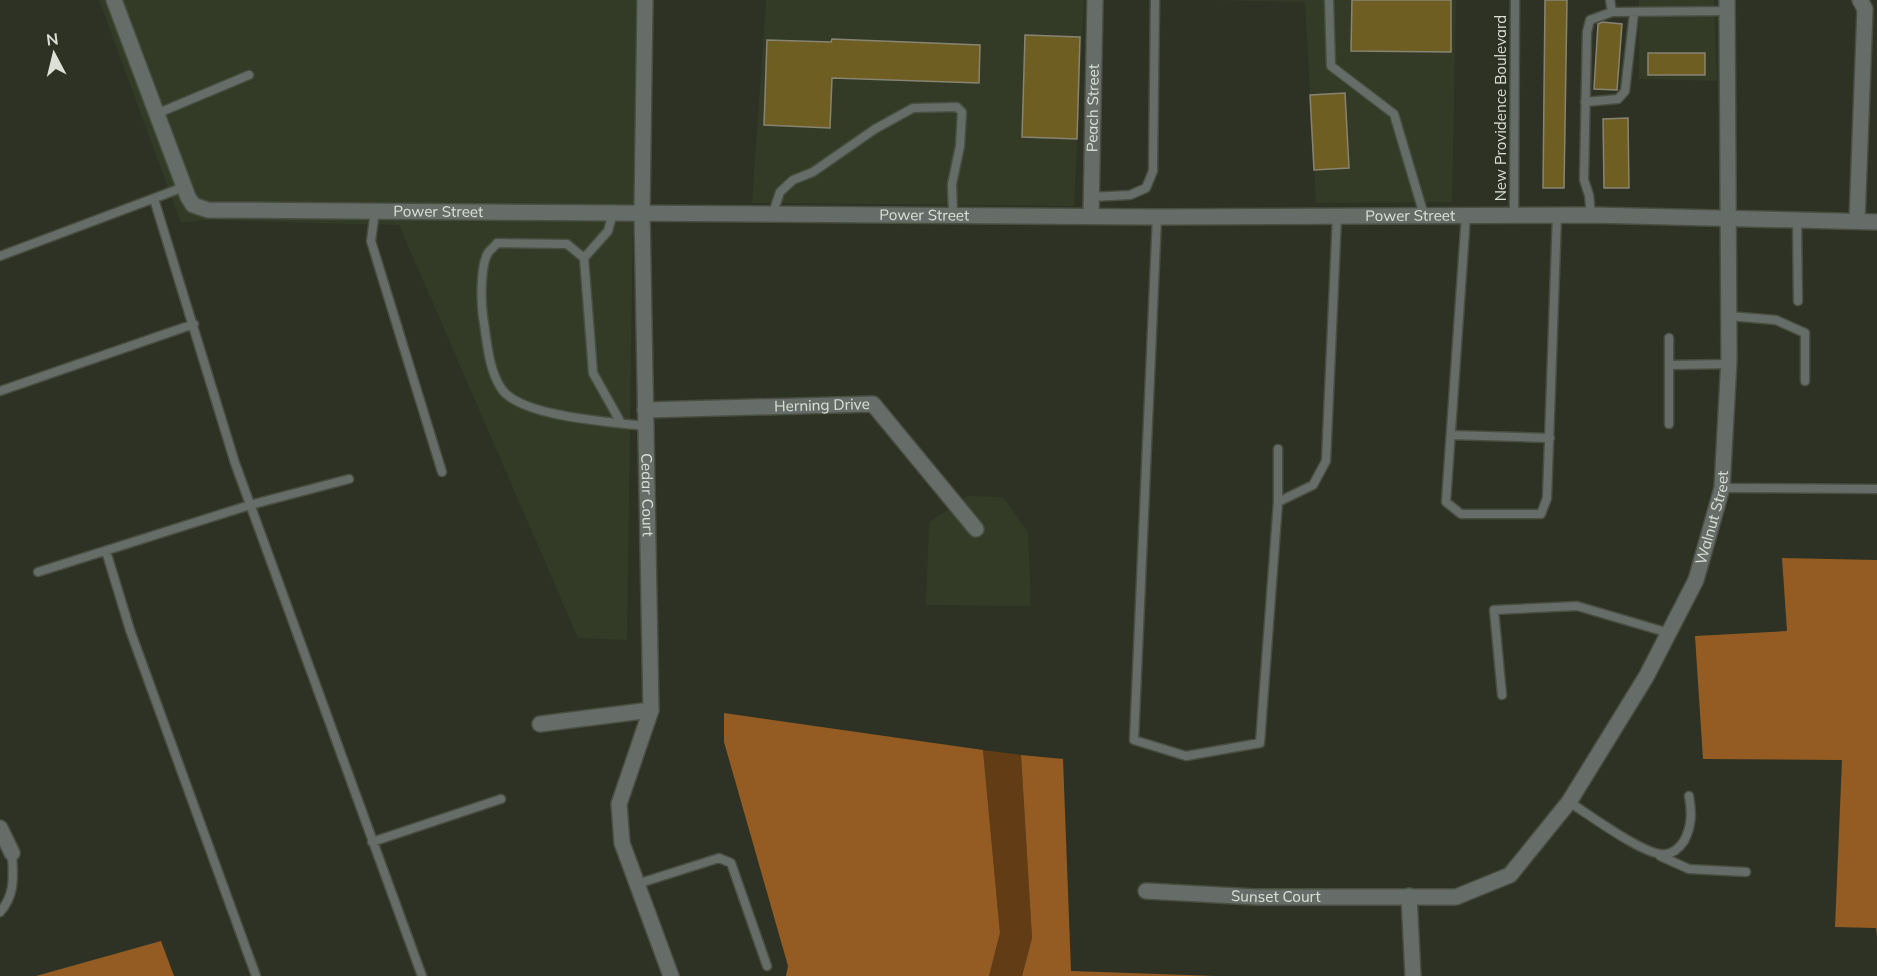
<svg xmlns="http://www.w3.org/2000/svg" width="1877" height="976" font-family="Mulish,sans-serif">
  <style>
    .built { fill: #333b27 }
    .green { fill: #613c15 }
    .forest { fill: #945c22 }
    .building { fill: #6e5e21; stroke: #888473; stroke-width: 1.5 }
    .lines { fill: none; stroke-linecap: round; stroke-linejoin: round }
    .service-casing { stroke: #494e41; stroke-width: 11 }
    .minor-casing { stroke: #494e41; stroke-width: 18 }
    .service { stroke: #666d68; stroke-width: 8 }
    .minor { stroke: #666d68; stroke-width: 15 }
    .labels { text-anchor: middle; stroke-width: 4.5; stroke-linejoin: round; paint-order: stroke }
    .street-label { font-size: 15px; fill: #dce0d7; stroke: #2d3224 }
  </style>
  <rect width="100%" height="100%" fill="#2d3224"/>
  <path class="built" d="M99,0h537l-9,640 -49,-2 -179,-413 -194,-5 -24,3z
    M766,0h318l-10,206 -322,-3z
    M1208,0h248l-4,202 -136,1 -11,-201z
    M1639,0h75l3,81 -78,-2z
    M968,496l35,1 25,35 3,74 -105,-1 3,-83z"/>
  <path class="green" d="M983,750l38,5 11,183 -10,38h-33l11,-43z"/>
  <path class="forest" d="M1782,558l95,2v377l-1,-9 -41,-1 7,-167 -139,-1 -8,-123 92,-5z
    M724,713l259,37 17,183 -11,43h-203l2,-10 -64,-224z
    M1021,755l42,4 8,212 145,5h-194l10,-38z
    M161,941l13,35h-138z"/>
  <path class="building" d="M1352,0h99v52l-100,-1z
    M1545,0h22l-3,188h-21z
    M1602,22l20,2 -5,66 -23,-1 4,-65z
    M1025,35l55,2 -3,102 -55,-2z
    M832,39l148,6 -1,38 -147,-5 -2,50 -66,-3 3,-85 64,2z
    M1648,53h57v22h-57z
    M1345,93l4,75 -35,2 -4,-75z
    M1628,118l1,70h-25l-1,-69z"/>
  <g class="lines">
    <defs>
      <path id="service" d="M1329,0l2,66 63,48 30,101
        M1610,0l2,12
        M1585,102l33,-3 7,-8 9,-78
        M156,114l93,-39
        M1090,197l40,-2 16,-7 7,-17 2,-171
        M154,199l81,264 187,513
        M375,211l-4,30 71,231
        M773,213l7,-21 13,-12 20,-8 62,-43 38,-21 44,-1 5,5 -2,34 -8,38 1,31
        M1466,215l-20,287 15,12h80l6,-16 10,-283
        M1591,215l-2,-20 -5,-15 3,-148 3,-12 22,-8 115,-1
        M1514,216l1,-216
        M1157,217l-23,523 52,16 74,-13 18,-241v-53
        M1797,221l1,80
        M0,256l184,-69
        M584,258l24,-27 5,-19
        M1729,316l47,4 29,13v48
        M1669,365v-27
        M0,391l194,-67
        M621,423l-28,-50 -9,-115 -17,-14 -70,-1c-2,3 -7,7 -9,10 -8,13 -7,49 -5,64 4,23 5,51 18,71 18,29 111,34 144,38
        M1669,424v-59l60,-1
        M1451,435l99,3
        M1722,488l155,1
        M1278,502l35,-17 13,-24 11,-245
        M106,551l24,79 126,346
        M38,572l212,-67 99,-26
        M1502,695l-8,-85 83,-4 92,27
        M1569,802c18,11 78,56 97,52 8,-1 14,-7 18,-13 8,-15 8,-29 5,-45
        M372,842l129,-43
        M1660,856l29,13 57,3
        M637,884l82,-26 12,5 36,103
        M0,912c16,-18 13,-37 12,-59"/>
      <g id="minor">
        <path id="s1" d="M114,0l74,197 5,8 15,5 949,7 434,-2 286,7"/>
        <path id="s2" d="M645,0l-3,212 9,498 -32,94 3,39 49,133"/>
        <path id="s3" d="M1091,216l4,-216"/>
        <path d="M1857,221l8,-212 -5,-9"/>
        <path id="s4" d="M645,410l228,-6 103,125"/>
        <path d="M540,724l111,-14"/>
        <path d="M0,828l12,25"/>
        <path id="s5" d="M1146,891l109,6h201l54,-22 59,-73 77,-125 50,-97 26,-92 7,-128 -2,-360"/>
        <path d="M1409,896l4,80"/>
      </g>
    </defs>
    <use href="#service" class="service-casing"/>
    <use href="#minor" class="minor-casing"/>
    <use href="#service" class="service"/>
    <use href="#minor" class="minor"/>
  </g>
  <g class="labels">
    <g class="street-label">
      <text dy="5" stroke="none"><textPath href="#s3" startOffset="108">Peach Street</textPath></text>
      <text transform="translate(1501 108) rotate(-90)" y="5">New Providence Boulevard</text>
      <text dy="5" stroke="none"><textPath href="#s1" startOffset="466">Power Street</textPath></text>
      <text dy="5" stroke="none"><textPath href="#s1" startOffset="952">Power Street</textPath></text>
      <text dy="5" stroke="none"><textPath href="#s1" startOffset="1438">Power Street</textPath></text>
      <text dy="5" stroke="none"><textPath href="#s4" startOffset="177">Herning Drive</textPath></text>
      <text dy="5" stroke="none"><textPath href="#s2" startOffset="495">Cedar Court</textPath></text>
      <text dy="5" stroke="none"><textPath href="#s5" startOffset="783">Walnut Street</textPath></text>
      <text dy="5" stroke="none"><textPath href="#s5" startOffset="130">Sunset Court</textPath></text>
    </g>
  </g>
  <g transform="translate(54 54) rotate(353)" stroke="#2d3224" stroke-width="4.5" paint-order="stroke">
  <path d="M0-4.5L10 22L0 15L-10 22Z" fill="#dce0d7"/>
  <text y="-9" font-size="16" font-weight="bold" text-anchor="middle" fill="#dce0d7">N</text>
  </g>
</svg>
